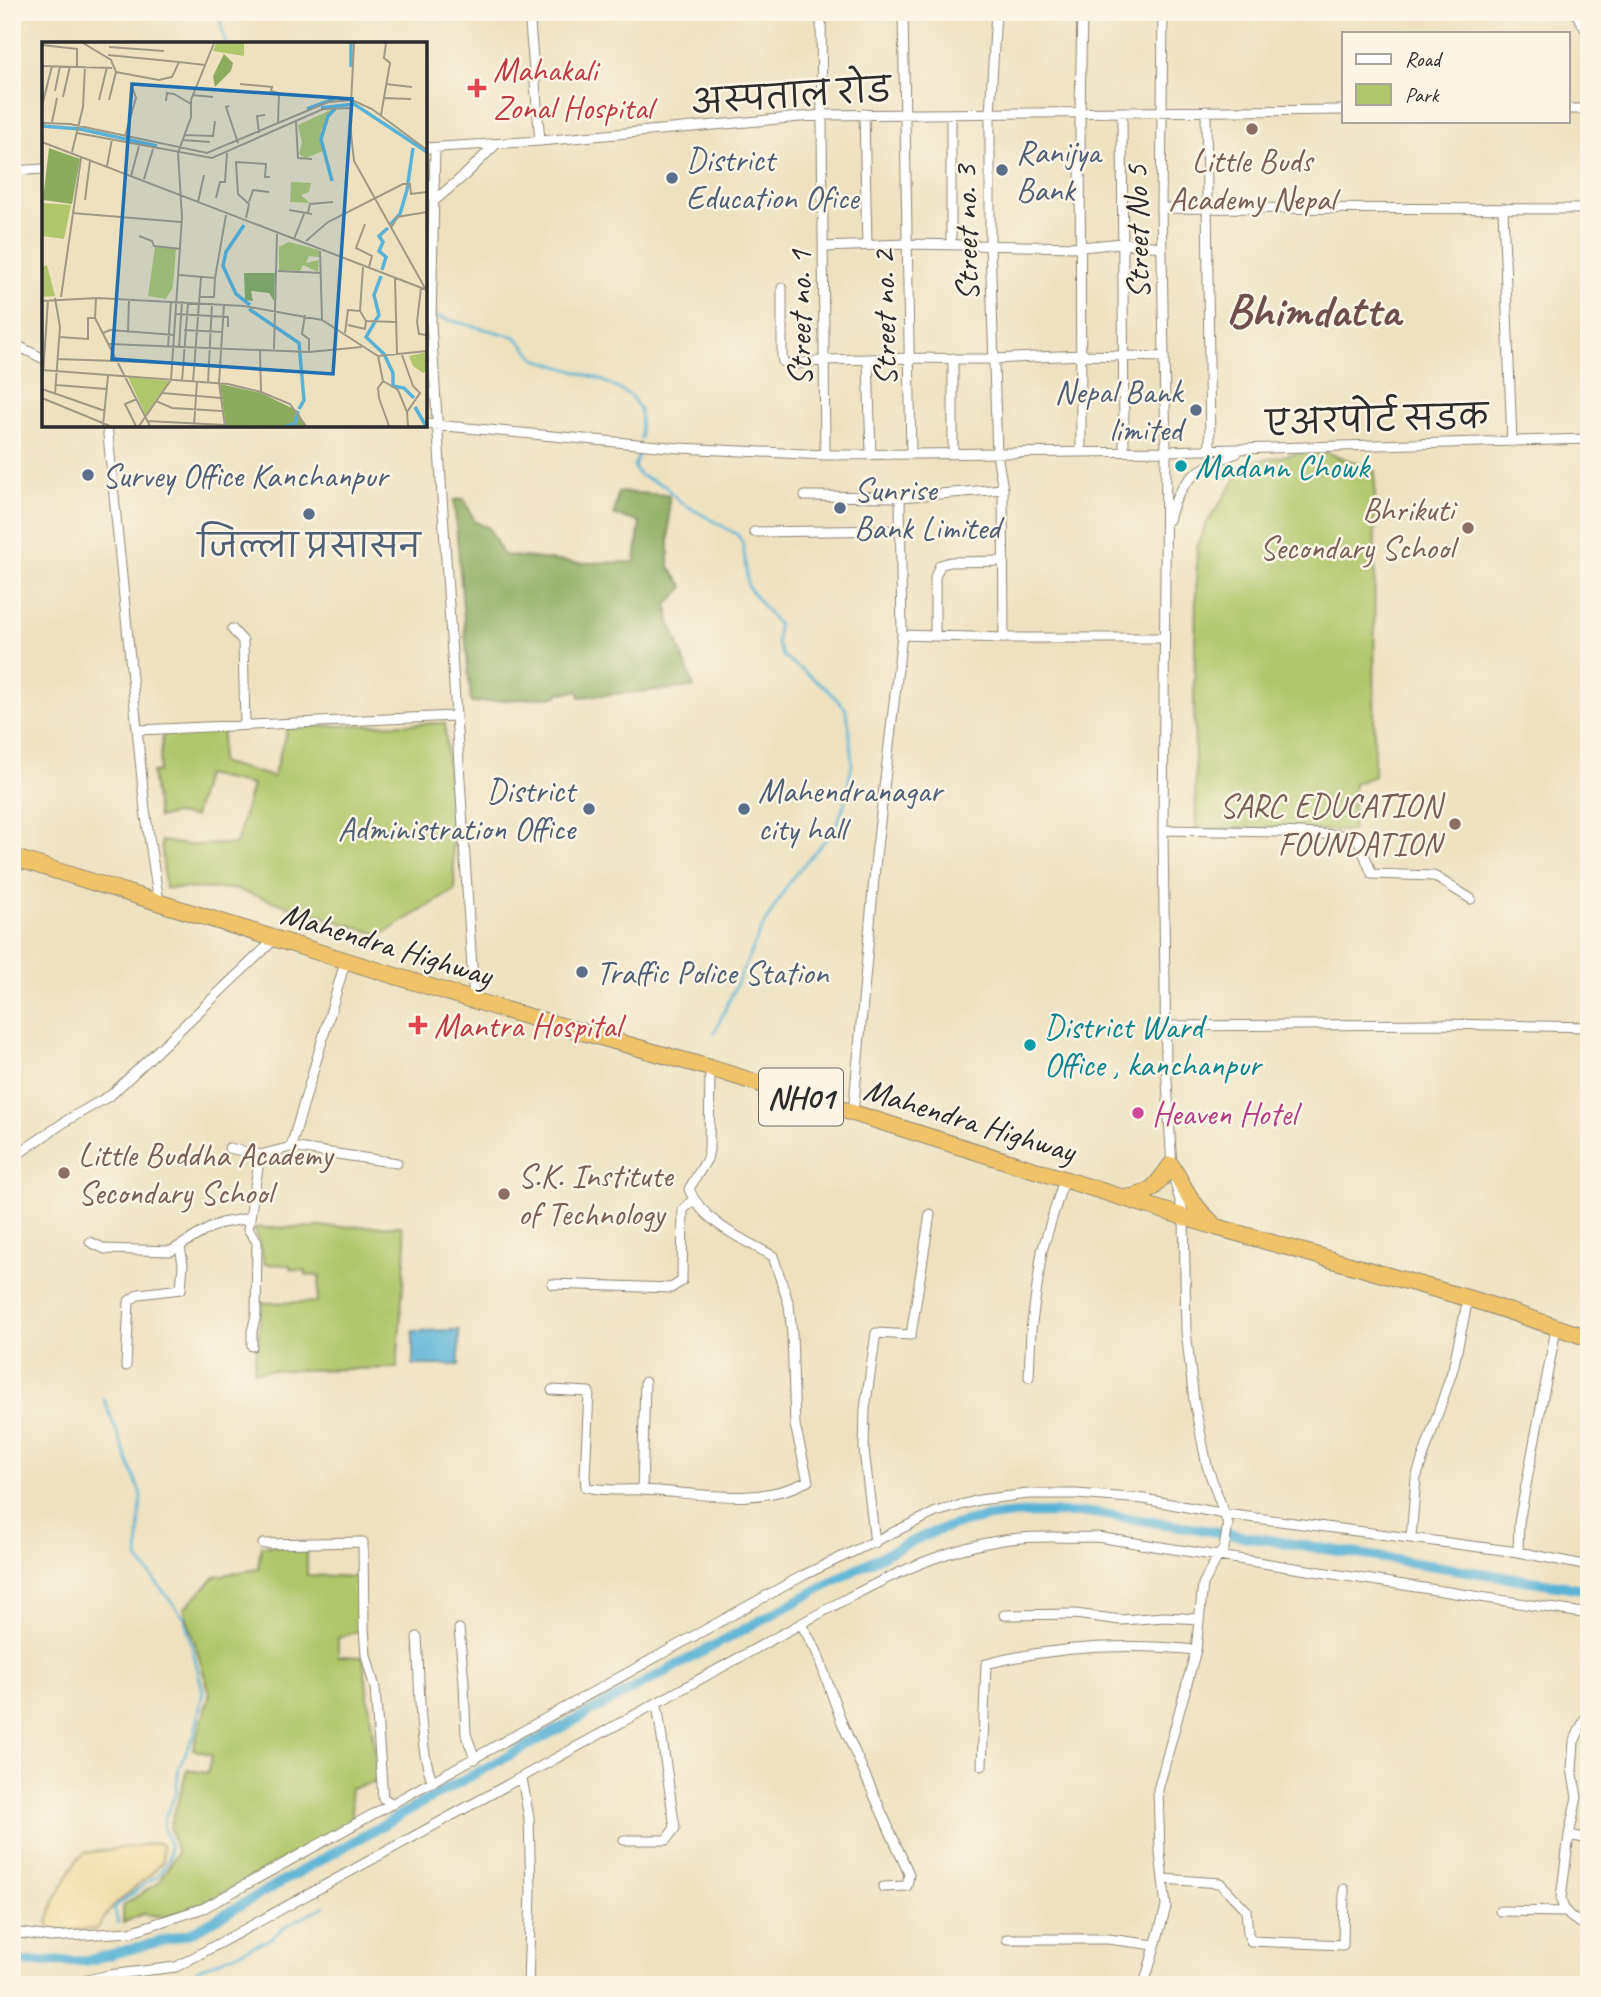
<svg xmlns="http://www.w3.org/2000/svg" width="1601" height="1997" font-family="Caveat,'Playpen Sans Deva',sans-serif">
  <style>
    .green { fill: #b0c66b; stroke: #6e784b; stroke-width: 2 }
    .forest { fill: #8cab5f; stroke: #5c6b45; stroke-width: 2 }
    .sand { fill: #eeda9e; stroke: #8c8264; stroke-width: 2 }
    .water { fill: #59b2d6; stroke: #426e80; stroke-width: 2 }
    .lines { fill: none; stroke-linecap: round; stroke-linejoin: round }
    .stream { stroke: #59b2d6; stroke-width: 2.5 }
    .canal { stroke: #59b2d6; stroke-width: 10 }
    .street-casing { stroke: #8c8675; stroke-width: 11 }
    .highway-casing { stroke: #8c8675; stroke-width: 18 }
    .street { stroke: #fff; stroke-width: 9 }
    .highway { stroke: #f0c369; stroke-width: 16 }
    .health-dot { fill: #e0444e; stroke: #fcf5e5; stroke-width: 2.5 }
    .education-dot { fill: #8d6e63; stroke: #fcf5e5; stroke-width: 2.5 }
    .service-dot { fill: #5c6f8a; stroke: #fcf5e5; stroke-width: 2.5 }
    .culture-dot { fill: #0f9aa8; stroke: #fcf5e5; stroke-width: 2.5 }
    .hotel-dot { fill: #d1479c; stroke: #fcf5e5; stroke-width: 2.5 }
    .labels { text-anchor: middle; stroke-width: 5; stroke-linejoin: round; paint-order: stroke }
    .shield { fill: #fcf5e5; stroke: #6a6863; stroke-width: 2 }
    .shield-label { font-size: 32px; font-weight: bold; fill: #2b2b2b }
    .health-label { font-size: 33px; fill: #be3a42; stroke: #fcf5e5; text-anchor: start }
    .street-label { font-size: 33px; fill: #2b2b2b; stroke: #fcf5e5 }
    .service-label { font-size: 33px; fill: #4e5e75; stroke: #fcf5e5; text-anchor: start }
    .education-label { font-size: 33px; fill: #785e54; stroke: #fcf5e5; text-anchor: end }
    .culture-label { font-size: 33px; fill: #0d838f; stroke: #fcf5e5; text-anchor: start }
    .hotel-label { font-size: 33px; fill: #b23c85; stroke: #fcf5e5; text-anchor: start }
    .town-label { font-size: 47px; font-weight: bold; fill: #6e4f4b; stroke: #fcf5e5 }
    .inset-river { fill: none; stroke: #59b2d6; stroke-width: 3.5 }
    .inset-road { fill: none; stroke: #9f9884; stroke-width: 2 }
    .view { fill: #1f6fb2; fill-opacity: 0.15; stroke: #1f6fb2; stroke-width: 3.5 }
    .inset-edge { fill: none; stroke: #2b2b2b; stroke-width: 3.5 }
  </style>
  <rect width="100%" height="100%" fill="#fcf5e5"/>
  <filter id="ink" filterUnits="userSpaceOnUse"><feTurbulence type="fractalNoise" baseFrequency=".0143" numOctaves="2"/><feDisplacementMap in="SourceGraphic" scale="14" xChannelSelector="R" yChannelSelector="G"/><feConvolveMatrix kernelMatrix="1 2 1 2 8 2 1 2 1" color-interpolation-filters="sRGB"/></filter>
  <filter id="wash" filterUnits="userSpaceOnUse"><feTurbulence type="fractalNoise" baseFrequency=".00686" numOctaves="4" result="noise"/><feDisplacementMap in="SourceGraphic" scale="28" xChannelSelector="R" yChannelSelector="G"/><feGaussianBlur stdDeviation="1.57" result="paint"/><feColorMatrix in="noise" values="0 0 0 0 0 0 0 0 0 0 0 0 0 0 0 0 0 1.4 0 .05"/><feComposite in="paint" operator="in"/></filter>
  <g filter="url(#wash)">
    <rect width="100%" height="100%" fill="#ede1bf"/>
    <path class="green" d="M1311,451l15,1 49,18 -1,306 -20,8 -2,47 -156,-3 -2,-130 3,-153 10,-22 39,-60z
      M445,723l10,167 -74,45 -147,-46 -69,-1 -4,-47 26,4 49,-1 16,-59 -47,-10 -11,42 -21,-3 -15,4 -6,-46 7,-1 4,-37 60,-3 -3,31 53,15 15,-50z
      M401,1226l5,17 -9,125 -143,3 8,-68 55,-1 3,-26 -14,-1v-4l-15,-2 -1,-4 -25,-1 -11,-36z
      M261,1546h46v29l52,2 -1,54 -20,7v18l25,1 16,125 -29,6 3,34 -151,82 -36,13 -24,-3 -19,9v-18l35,-22 19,-30 -7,-25 17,-58 20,3 5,-18 -19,-6 17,-55 -26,-86 32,-32 42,-7z"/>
    <path class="forest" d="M618,492l51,3v72l15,20 -17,18 3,17 24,65 -114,10 -2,-6 -20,2v3l-87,7 -17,-203 10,-1 11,23 14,6 14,27 75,8 57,-1 5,-40 -26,-7z"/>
    <path class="sand" d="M158,1843l4,2 1,16 -14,15 -36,30 -16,23 -44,2 -5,-8 6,-22 22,-40 9,-8z"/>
    <path class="water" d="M459,1330v35h-46v-34z"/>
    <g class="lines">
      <path class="stream" d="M218,12l8,32
        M425,314l91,23 20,22 64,20 31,17 9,14 1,29
        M639,452l-5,15 5,8 26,11 15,16 58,33 5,9 5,43 30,38 -1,19 6,12 44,33 18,19 4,16 3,40 -8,41 -9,24 -44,50 -29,49 -48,106
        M104,1399l37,95 -3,65 47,60 18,72 -8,42 -16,34 -3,26 -11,24 -2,10 7,18 -1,14 -10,15 -45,33 4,16
        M128,1985l2,-9
        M178,1985l21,-16 71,-30 19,-15 36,-18"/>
      <path class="canal" d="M12,1962l74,-1 105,-28 254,-143 413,-222c33,-17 67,-35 103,-45 43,-12 90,-10 134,-10l494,77"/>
    </g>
  </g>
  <g filter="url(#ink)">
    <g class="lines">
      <defs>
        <path id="street" d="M529,12l11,129
          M821,12l4,443
          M903,12l8,442
          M996,12l-6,102v131l7,209 6,35 1,149
          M1163,12l-2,196 5,243 -3,379 3,233 6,106
          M1575,12l14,23
          M1568,109h21
          M1206,111l4,339
          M1122,112l2,339
          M864,114l3,131
          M425,148l115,-7 283,-26 521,-5
          M435,148l-4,176 43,675
          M12,171l32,-2
          M434,201l32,-27 30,-30
          M1161,208l428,1
          M1503,208l9,234
          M951,244v-130
          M824,247l83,-3 174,3 41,-4 40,4
          M782,288v68l1,6 6,3 37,-5 83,-2 84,1 89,-4 82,2
          M12,343l32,16
          M953,358v96
          M868,359l3,96
          M425,424l254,24 146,7 341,-4 423,-12
          M107,425l38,385 14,92
          M1081,450l-1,-338 2,-100
          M805,496l95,1
          M1169,520c10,-41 30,-53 68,-67
          M754,532l147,-2
          M232,629l11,12 2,84
          M902,635l-2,-138 103,-8
          M935,636v-59l5,-12 10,-3 54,-1
          M138,730l317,-14
          M1163,830l118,2 76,4 15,38 62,2 37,23
          M1166,1026l278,-2 145,3
          M853,1114l23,-258 26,-221 102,3h160
          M291,1147l55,-188
          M229,1148l31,7 31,-8 106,16
          M12,1158l57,-39 42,-24 164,-156
          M250,1218l-2,11 9,13 -1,73 -4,16v15
          M90,1242l15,7 66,2 37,-22 13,-6 29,-5 10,-63
          M552,1284l119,4 11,-7 1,-71 10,-10
          M126,1366l3,-65 10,-7 42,-5 2,-25 -3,-17
          M1029,1377l2,-47 11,-79 22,-72
          M552,1390l37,2 -4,84 1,11c19,5 36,2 55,3 56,2 115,18 167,-9l-13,-56 -3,-91 -3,-29 -16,-49c-29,-16 -71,-34 -84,-67l18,-30 2,-9 1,-82
          M642,1490l3,-108
          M1411,1538l5,-60 37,-109 15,-70
          M875,1543l-11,-93 1,-41 11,-76 35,2 19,-121
          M263,1544l100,-2 1,86 2,27 9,33 8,110 10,6
          M1518,1552l1,-30 37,-193
          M1004,1615l71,-1 46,6 44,-3 34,2
          M801,1624l15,26 26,73 67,151 -2,12 -24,1
          M459,1629l5,53 2,52 9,25
          M417,1637c3,38 1,114 16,145
          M1589,1710l-15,32 -2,27 5,28 -8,38 -8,63c2,17 13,22 28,29
          M982,1766l4,-102c70,-18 139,-21 210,-14
          M522,1778l7,40 2,73 -3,94
          M1569,1835l20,4
          M624,1840h42l9,-12 -18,-124
          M1163,1879l57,4 26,27 2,23 3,8 92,4 1,-56
          M1500,1911l66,1
          M12,1932l39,5 79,-5 74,-24 600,-333 132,-63 43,-12 49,-6h48l68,5 81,15 293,38 71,14
          M1007,1939h101l47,6
          M66,1985l43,-10 67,-8 668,-367c55,-29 114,-57 177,-62 25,-2 51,0 76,-1l492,77
          M1144,1985l22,-78 -6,-54 -2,-63 38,-140 7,-66 15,-28 6,-7 4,-25 -21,-58 -13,-65 -8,-70 -2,-115 -9,-34"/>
        <path id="highway" d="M12,857l493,153 205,58 506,159 265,75 108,36
          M1125,1198c28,-4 30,-11 46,-33 15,24 18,37 40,57"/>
      </defs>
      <use href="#street" class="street-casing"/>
      <use href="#highway" class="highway-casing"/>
      <use href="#street" class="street"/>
      <use href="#highway" class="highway"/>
    </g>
  </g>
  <g class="health-dot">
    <path d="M473.5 77.5h7v7h7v7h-7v7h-7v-7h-7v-7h7z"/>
    <path d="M414.5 1014.5h7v7h7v7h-7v7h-7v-7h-7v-7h7z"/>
  </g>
  <g class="education-dot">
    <circle cx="1252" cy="129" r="7"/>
    <circle cx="1468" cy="528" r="7"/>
    <circle cx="1455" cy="824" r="7"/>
    <circle cx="64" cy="1173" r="7"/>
    <circle cx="504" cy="1194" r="7"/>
  </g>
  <g class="service-dot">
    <circle cx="1002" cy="170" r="7"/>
    <circle cx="672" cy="178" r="7"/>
    <circle cx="1196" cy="410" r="7"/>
    <circle cx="88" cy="475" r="7"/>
    <circle cx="840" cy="508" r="7"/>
    <circle cx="309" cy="514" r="7"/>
    <circle cx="589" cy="809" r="7"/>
    <circle cx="744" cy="809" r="7"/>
    <circle cx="582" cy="972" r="7"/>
  </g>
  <g class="culture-dot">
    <circle cx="1181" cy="466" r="7"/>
    <circle cx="1030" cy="1045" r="7"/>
  </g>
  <circle class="hotel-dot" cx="1138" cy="1113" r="7"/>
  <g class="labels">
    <rect class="shield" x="759" y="1068.5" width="84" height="57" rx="5"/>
    <g class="shield-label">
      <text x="801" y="1108">NH01</text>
    </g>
    <g class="health-label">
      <text x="493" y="81">Mahakali<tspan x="493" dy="38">Zonal Hospital</tspan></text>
      <text x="434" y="1037">Mantra Hospital</text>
    </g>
    <g class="street-label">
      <text transform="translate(791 95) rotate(-4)" y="12">अस्पताल रोड</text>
      <text transform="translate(1136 232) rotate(-91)" y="12">Street No 5</text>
      <text transform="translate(965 233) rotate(-91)" y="12">Street no. 3</text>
      <text transform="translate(799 318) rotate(-90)" y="12">Street no. 1</text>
      <text transform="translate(883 318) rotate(-91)" y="12">Street no. 2</text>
      <text transform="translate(1377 419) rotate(-2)" y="12">एअरपोर्ट सडक</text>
      <text transform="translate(387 943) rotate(17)" y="12">Mahendra Highway</text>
      <text transform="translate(970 1119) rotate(17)" y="12">Mahendra Highway</text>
    </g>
    <g class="service-label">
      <text x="1016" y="163">Ranijya<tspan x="1016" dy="38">Bank</tspan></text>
      <text x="686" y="171">District<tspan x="686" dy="38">Education Ofice</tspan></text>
      <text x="1182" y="403" text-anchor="end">Nepal Bank<tspan x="1182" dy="38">limited</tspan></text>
      <text x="102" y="487">Survey Office Kanchanpur</text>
      <text x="854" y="501">Sunrise<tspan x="854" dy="38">Bank Limited</tspan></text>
      <text x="309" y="557" text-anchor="middle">जिल्ला प्रसासन</text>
      <text x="575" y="802" text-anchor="end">District<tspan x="575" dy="38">Administration Office</tspan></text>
      <text x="758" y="802">Mahendranagar<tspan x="758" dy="38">city hall</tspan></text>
      <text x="596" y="984">Traffic Police Station</text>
    </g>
    <g class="education-label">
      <text x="1252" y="172" text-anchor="middle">Little Buds<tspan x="1252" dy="38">Academy Nepal</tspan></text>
      <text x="1454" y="521">Bhrikuti<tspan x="1454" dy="38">Secondary School</tspan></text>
      <text x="1441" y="817">SARC EDUCATION<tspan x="1441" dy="38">FOUNDATION</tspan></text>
      <text x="78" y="1166" text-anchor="start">Little Buddha Academy<tspan x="78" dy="38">Secondary School</tspan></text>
      <text x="518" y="1187" text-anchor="start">S.K. Institute<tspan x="518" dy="38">of Technology</tspan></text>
    </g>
    <g class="culture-label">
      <text x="1195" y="478">Madann Chowk</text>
      <text x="1044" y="1038">District Ward<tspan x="1044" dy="38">Office , kanchanpur</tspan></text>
    </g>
    <g class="hotel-label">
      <text x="1152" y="1125">Heaven Hotel</text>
    </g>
    <g class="town-label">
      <text x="1313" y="326">Bhimdatta</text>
    </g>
  </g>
  <g transform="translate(42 42)">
    <rect width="385" height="385" fill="#ede1bf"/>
    <path d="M174,1h28v13l-31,-5zM293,66l-14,22 2,21 -17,7 -7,-4 3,-11 -4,-18zM249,140l20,1 -2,9 -8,3 9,8 -20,-1zM0,161l29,2 -7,34 -22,-3zM247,200l30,8v7l-10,-1 -3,7 13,-3 -1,12 -15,-7 -3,6 -21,-1v-23zM113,205l21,2 -3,38 -7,12 -18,-3zM5,223l8,31 -13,1v-30zM385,310v19l-4,2 -10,-7 -4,-10zM86,335l42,4 -24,35z" fill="#b0c66b"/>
    <path d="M182,12l9,9 -2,8 -16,16 -2,-11zM7,106l31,11 -8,45 -29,-4zM202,231h31l-1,28 -5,-8 -18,-2 2,10 -8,-1zM178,342l41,9 37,18 7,15h-79z" fill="#8cab5f"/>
    <path class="inset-river" d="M309,1v24M279,66l33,-4 73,48M265,67l27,-10M0,84l38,3 77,17M290,139l-11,-42 7,-23 7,-7M202,183l-18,27 -3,14 13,28 14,11M348,183l10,-11 7,-24 6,-42M340,228l4,-13 -7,-6 4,-9 -4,-6 9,-8M339,234l-7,19 5,20 -13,22 18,17 9,19v13l11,2 10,10M207,267l50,34 5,57 -5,9M373,365l11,19M244,384l9,-2 3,-13"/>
    <path class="inset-road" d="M41,1l28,17 5,12 43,8 13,-3 7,-15 26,3M312,1l-4,81 4,37 71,127M0,3l35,4v17M67,5l55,4M66,13l71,7M0,24l70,2M198,42l32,3 -1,4 8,2 -1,31M344,42l26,3M13,49l5,-25M150,53l21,2M21,55l7,-31M341,56l28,1M57,58l8,-33M67,58l7,-28M124,59l1,-8 7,1 17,10M0,64l10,-40M187,64l-3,1 12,36M339,73l9,-52 -6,-5 2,-15M10,80l5,-24M254,80l2,36 14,1M0,81l28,1 137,29 121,-51 24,-2 20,9 55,41M35,91l135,25 111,-49 28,-1M217,91l-2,-17 8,-1M142,93l29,1 2,-15M83,94l11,-38 -4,-11M141,98l27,2M0,100l341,131M30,110l11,-45 2,-41M65,124l5,-27M89,134l8,-30M102,137l9,-30M174,156l4,-16h5l2,-29M43,158l5,-39M156,160l6,-27M207,160l4,-12 16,2M247,168l23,4M30,171l109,9M266,171l2,-9 23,-2M204,176l3,-14 -11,-10 -2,-32 30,2 -1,13h5M323,182l-9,24 16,8 -3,11M349,186l6,-11 30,-5M97,194l13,5 2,5 27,3M252,197l10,-25M264,199l22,-19 75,-38h7l1,10 16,-2M278,209l2,69M236,229l43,2M341,231l44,17M137,233l36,3 11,-63M353,236l2,76M379,246l-4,34 2,12 8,1M19,255l20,-139M158,255h14l1,-19M13,256l5,29 -5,67M54,256l-1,20 55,108M0,259l55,-3 147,8 78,14 56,36 49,-5M182,262l-5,79 6,43M318,269l6,10 30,1M134,272l52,3v10M263,273l-3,19 7,5v13M306,283l17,4 1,-8M142,288l38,2M86,289l1,-32M61,291l7,-3 65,5M303,291l3,-23 12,1 3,-44M17,295l29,2v-21h7M67,302l200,8 53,-5M126,305l3,-46M137,306l3,-47M232,307l3,-115M218,308l1,42 29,12 16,22M360,313l11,31 7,7 -13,19 1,14M336,314l5,25 -5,7 1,10 10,28M15,317l116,4M0,328l186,14 33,8M140,339l6,-78M341,339l15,9 9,22M151,340l8,-105M166,341l4,-80M14,343l51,4M0,347l63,22M0,348l6,-90M120,351l59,5M0,356l68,28M114,359l16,7 50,3M105,379l78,4M61,384l5,-50M94,384l-11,-22 12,-5M97,384l32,-46 11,-163 -4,-64 13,-36v-17l23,-57M152,384l3,-44"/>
    <path class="view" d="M90,42l220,15 -19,275 -221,-15z"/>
    <rect width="385" height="385" class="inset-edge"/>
  </g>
  <rect width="1601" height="1997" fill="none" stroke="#fcf5e5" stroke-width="42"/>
  <rect x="1342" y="32" width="228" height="91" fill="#fcf5e5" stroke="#a8a49b" stroke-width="2"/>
  <rect x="1356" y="54" width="35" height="10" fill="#ffffff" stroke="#a8a49b" stroke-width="2"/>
  <text x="1405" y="66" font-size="21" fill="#2b2b2b">Road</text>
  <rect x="1356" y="84" width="35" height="21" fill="#b0c66b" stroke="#a8a49b" stroke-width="2"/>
  <text x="1405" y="102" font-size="21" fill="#2b2b2b">Park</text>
</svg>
